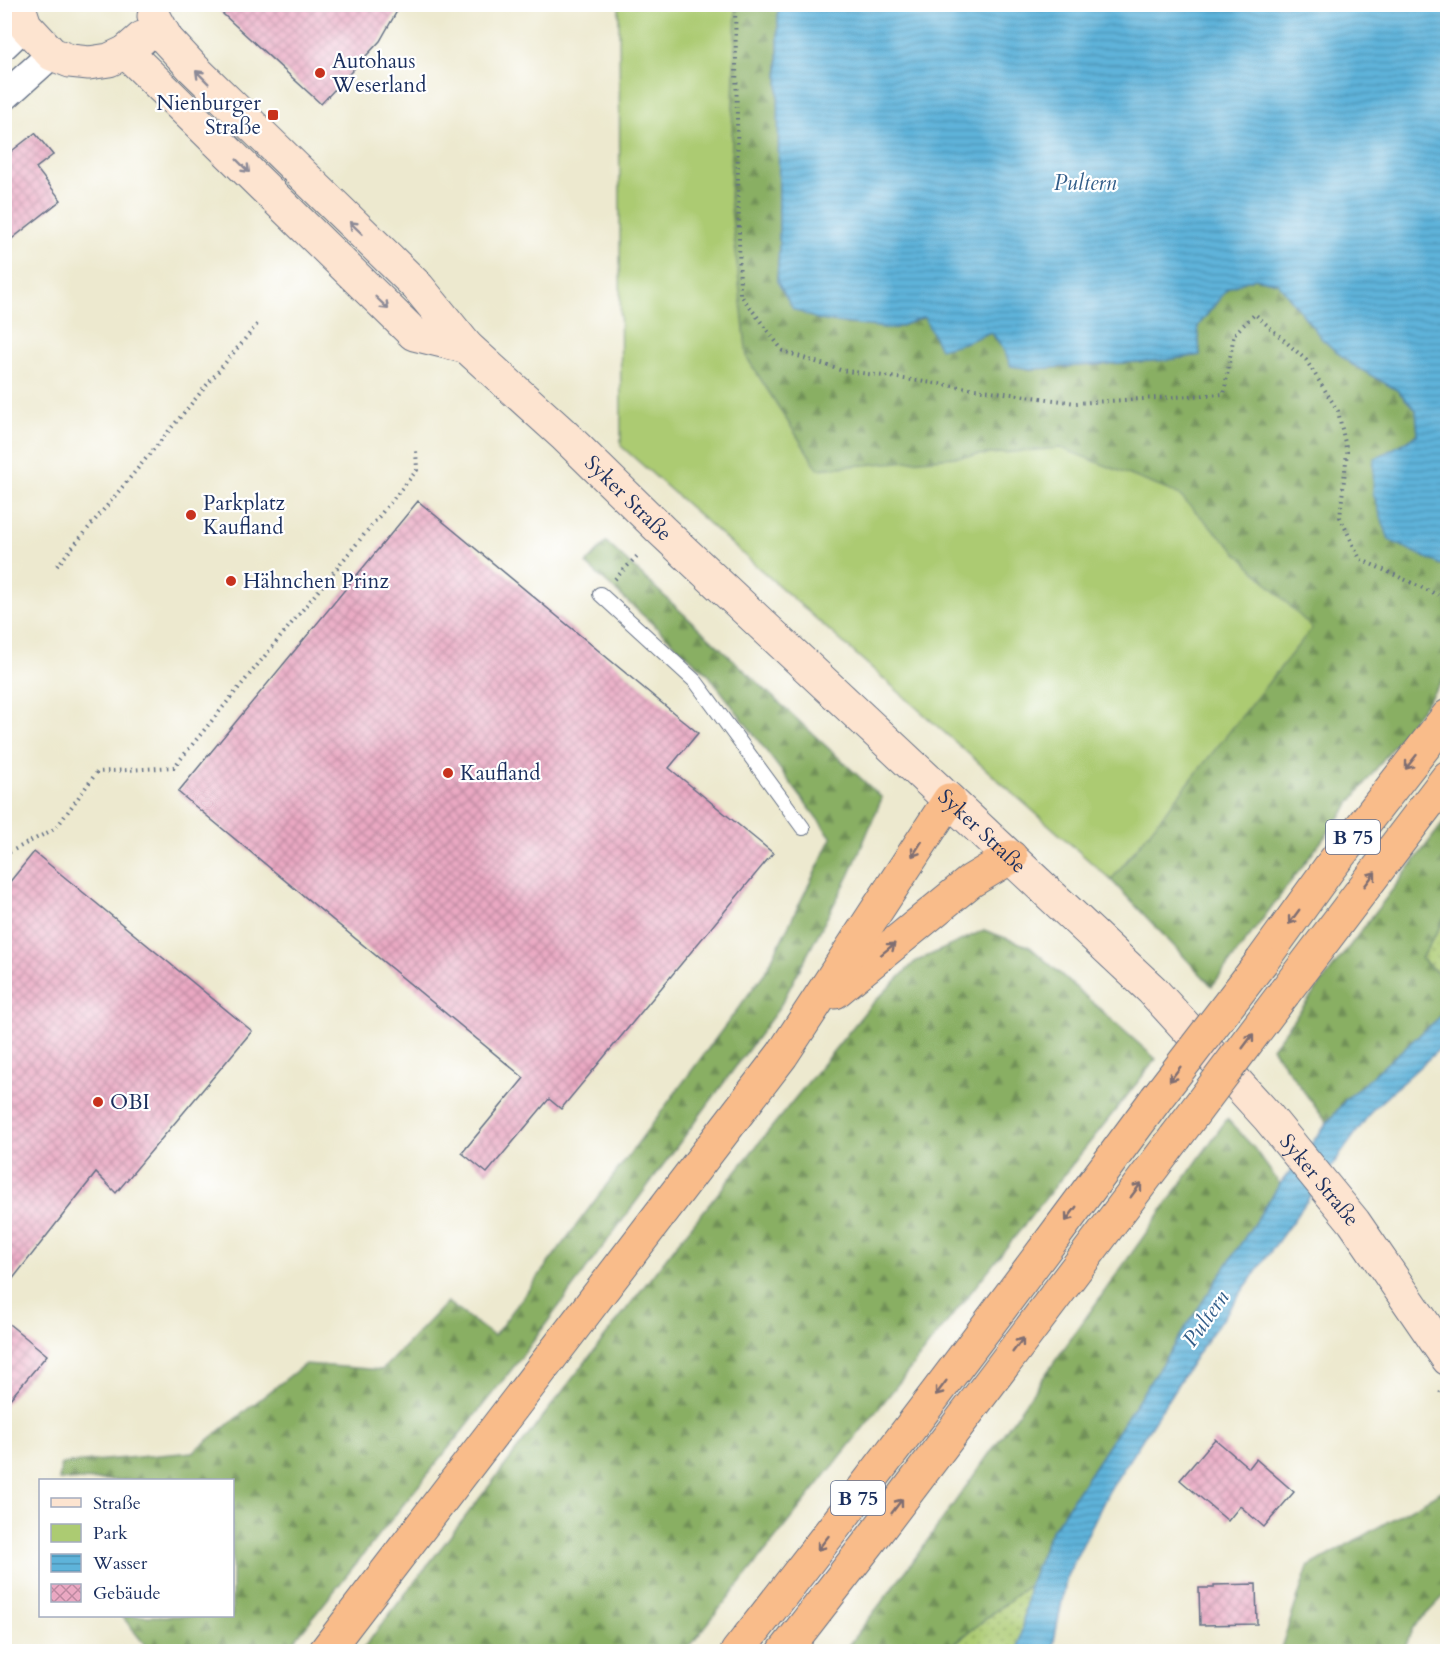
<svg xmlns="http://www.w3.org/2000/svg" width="1452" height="1656" viewBox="0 0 1452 1656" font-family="Cardo,serif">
  <defs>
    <pattern id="grass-dots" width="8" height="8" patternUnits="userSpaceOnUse" patternTransform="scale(1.5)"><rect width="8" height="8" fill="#accb72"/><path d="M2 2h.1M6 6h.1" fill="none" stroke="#8ba561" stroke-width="1.8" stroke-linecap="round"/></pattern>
    <pattern id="forest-firs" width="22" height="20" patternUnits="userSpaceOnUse" patternTransform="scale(1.5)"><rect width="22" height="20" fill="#89af64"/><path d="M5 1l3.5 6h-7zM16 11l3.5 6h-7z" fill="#6f8f56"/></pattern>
    <pattern id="water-rules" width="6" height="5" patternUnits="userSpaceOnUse" patternTransform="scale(1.5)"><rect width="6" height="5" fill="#5eb3da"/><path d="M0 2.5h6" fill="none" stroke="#4d92b4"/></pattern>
    <pattern id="building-cross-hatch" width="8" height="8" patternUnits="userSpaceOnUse" patternTransform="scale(1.5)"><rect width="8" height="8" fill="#eaa8c2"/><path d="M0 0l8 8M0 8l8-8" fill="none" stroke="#bd89a1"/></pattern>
  </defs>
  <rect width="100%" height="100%" fill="#fff"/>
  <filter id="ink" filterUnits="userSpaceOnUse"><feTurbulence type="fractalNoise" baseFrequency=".0167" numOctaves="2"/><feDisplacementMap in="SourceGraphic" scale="12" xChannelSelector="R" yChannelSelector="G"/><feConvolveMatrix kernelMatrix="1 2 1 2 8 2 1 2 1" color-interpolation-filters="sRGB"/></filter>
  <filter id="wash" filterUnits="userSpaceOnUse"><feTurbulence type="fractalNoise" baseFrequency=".008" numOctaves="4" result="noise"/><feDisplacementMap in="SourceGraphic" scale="24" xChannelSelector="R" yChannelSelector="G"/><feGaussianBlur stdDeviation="1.35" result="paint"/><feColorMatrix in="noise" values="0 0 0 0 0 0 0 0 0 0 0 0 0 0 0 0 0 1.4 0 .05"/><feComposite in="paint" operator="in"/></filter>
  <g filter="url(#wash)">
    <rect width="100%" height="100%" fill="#ede9cf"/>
    <g fill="url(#grass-dots)" stroke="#647d68" stroke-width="1.5">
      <polygon points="1447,916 1447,982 1421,958"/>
      <polygon points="1029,1585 1018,1651 944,1652"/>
    </g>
    <g fill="url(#forest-firs)" stroke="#526f61" stroke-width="1.5">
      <polygon points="736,5 778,5 779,249 777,281 893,329 925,317 964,343 991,332 1003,348 1011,366 1033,369 1166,360 1200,355 1198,326 1228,288 1255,278 1278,283 1323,340 1351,364 1397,390 1416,410 1418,434 1404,443 1374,459 1441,565 1447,561 1447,675 1212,986 1111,880 1311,628 1061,448 818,469 747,358 730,200"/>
      <polygon points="606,542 882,798 850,874 779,1008 520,1359 286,1651 143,1651 145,1645 122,1616 232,1616 232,1480 59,1480 61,1464 193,1452 305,1364 382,1370 447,1302 494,1336 766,971 832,838 708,674 586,564"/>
      <polygon points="1447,818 1447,916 1421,958 1447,982 1447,1011 1346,1099 1327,1123 1272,1048"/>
      <polygon points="984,930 1030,947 1156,1059 686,1651 361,1651 677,1244 869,1007 915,962"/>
      <polygon points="1227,1119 1253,1147 1280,1184 1048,1537 1029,1585 944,1651 843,1652 908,1568"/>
      <polygon points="1447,1488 1447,1593 1412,1629 1404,1651 1280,1651 1308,1567"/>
    </g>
    <polygon fill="#accb72" stroke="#647d68" stroke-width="1.5" points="619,5 736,5 730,200 747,358 818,469 1061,448 1178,494 1312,628 1111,880 621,446"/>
    <g fill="url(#water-rules)" stroke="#3c719c" stroke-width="1.5">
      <polygon points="778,5 1447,5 1447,561 1441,565 1389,540 1373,493 1374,459 1404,443 1418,434 1416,410 1397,390 1351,364 1323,340 1278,283 1255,278 1228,288 1198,326 1200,355 1166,360 1033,369 1011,366 1003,348 991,332 964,343 940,349 924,317 893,329 819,320 793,309 777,281 779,249"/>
      <polygon points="1447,1011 1447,1042 1373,1109 1199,1351 1109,1491 1067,1576 1052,1651 1018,1652 1029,1585 1048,1537 1280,1184 1346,1099"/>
    </g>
    <g id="blocks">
      <g fill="url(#building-cross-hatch)">
        <polygon points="212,4 401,4 380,41 321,104"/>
        <polygon points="35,133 53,155 36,168 61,200 4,245 4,157"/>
        <polygon points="418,501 698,733 669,768 773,853 561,1109 549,1099 487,1173 462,1153 524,1078 178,792"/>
        <polygon points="34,852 252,1031 116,1193 96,1173 4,1290 4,889"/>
        <polygon points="4,1320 47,1355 4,1406"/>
        <polygon points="1215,1439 1249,1468 1256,1459 1294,1492 1264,1527 1240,1506 1228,1521 1180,1480"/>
        <polygon points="1256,1584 1257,1624 1200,1625 1199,1588 1214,1588 1214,1585"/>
      </g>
    </g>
  </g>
  <g filter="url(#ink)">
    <use href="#blocks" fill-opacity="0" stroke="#647086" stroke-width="1.5"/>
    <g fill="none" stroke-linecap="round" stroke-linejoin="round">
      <defs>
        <polyline id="lane" points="600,594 696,682 803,828"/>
        <g id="street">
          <polyline points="4,45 25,25"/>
          <polyline points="4,97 52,54"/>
        </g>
        <g id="secondary">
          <polyline points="18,4 25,25 52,54 70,61 89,63 109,60 126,52 142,38"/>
          <path id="s1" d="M154,16L167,40L193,68L418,287L467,347L564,435L662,531L1152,990L1268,1117L1354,1222L1448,1359"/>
          <polyline points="126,52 414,334 467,347"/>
        </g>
        <g id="highway">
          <polyline points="1262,961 1330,867 1448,716"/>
          <polyline points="835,992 971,881 1011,857"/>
          <polyline points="1284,993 1448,777"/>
          <polyline points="325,1652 782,1055 949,800"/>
          <path d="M737,1652C880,1470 1019,1285 1156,1099"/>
          <polyline points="784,1652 870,1541 1175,1138"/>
        </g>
      </defs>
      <use href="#lane" stroke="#647086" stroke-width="16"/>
      <use href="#street" stroke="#647086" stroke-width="31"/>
      <use href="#secondary" stroke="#647086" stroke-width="35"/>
      <use href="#highway" stroke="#647086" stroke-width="35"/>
      <g stroke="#647086" stroke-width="4" stroke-dasharray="1.5 4.5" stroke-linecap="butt">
        <polyline points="735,4 740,294 783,351 840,370 1076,403 1224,394 1234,334 1255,314 1306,360 1338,411 1347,452 1340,517 1360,559 1438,595"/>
        <polyline points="57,566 259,322"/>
        <polyline points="615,579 639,554"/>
        <polyline points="4,855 56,828 97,772 174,767 417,470 416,450"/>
        <polyline points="1440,1391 1448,1403"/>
      </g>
      <use href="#lane" stroke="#fff" stroke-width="14"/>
      <use href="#street" stroke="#fff" stroke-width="28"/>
      <use href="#secondary" stroke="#fde4d0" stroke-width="33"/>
      <use href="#highway" stroke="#f9bc8a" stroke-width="33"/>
      <defs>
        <g id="highway-bridge">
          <polyline points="1156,1099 1262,961"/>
          <polyline points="1175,1138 1284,993"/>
        </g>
      </defs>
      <use href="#highway-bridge" stroke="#647086" stroke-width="35" stroke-linecap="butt"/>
      <use href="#highway-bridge" stroke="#f9bc8a" stroke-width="33"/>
    </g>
    <defs><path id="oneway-shaft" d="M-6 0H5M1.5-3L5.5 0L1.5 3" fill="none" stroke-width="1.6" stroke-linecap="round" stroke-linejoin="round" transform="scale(1.5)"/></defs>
    <g stroke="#8c8a97">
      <use href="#oneway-shaft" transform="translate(202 77) rotate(-135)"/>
      <use href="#oneway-shaft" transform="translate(243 166) rotate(45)"/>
      <use href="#oneway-shaft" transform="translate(356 228) rotate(-136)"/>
      <use href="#oneway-shaft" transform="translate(382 303) rotate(44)"/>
    </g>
    <g stroke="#7f6e72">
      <use href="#oneway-shaft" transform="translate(1411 762) rotate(128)"/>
      <use href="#oneway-shaft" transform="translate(917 849) rotate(123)"/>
      <use href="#oneway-shaft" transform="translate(1370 879) rotate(-53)"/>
      <use href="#oneway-shaft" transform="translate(1294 917) rotate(126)"/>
      <use href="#oneway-shaft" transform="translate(888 949) rotate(-39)"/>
      <use href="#oneway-shaft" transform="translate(1248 1041) rotate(-53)"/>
      <use href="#oneway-shaft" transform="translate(1175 1074) rotate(127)"/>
      <use href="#oneway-shaft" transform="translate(1136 1190) rotate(-53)"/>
      <use href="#oneway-shaft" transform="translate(1071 1214) rotate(126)"/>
      <use href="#oneway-shaft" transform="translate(1018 1345) rotate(-53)"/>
      <use href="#oneway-shaft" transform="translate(941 1388) rotate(127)"/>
      <use href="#oneway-shaft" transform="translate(897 1506) rotate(-53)"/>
      <use href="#oneway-shaft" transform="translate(823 1543) rotate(128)"/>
    </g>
  </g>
  <g fill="#c8321e" stroke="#fff" stroke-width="2">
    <circle cx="320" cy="73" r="6"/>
    <rect x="267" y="109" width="12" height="12" rx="3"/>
    <circle cx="191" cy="515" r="6"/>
    <circle cx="231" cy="581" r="6"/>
    <circle cx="448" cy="773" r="6"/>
    <circle cx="98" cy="1102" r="6"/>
  </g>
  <g text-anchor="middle" stroke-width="4.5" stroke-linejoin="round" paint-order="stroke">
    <g fill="#fff" stroke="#5f6d8e" stroke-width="1.5">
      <rect x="1326" y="820" width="54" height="34" rx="4.5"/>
      <rect x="831" y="1481" width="54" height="34" rx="4.5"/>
    </g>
    <g font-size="20" font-weight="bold" fill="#1b2f5e">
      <text x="1353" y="844">B 75</text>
      <text x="858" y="1505">B 75</text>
    </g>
    <g font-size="21" fill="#1b2f5e" stroke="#fff" text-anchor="start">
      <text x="332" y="68">Autohaus<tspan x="332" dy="24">Weserland</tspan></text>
      <text x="261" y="110" text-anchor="end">Nienburger<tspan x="261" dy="24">Straße</tspan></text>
      <text x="203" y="510">Parkplatz<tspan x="203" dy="24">Kaufland</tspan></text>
      <text x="243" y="588">Hähnchen Prinz</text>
      <text x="460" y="780">Kaufland</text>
      <text x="110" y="1109">OBI</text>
    </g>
    <g font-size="21" fill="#1b2f5e" stroke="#fff">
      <text dy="7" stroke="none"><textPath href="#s1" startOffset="678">Syker Straße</textPath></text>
      <text dy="7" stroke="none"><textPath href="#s1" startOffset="1164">Syker Straße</textPath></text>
      <text dy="7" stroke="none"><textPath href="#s1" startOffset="1650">Syker Straße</textPath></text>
    </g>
    <g font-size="22" font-style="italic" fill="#325d89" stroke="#fff">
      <text x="1085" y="190">Pultern</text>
      <text transform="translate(1205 1318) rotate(-55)" y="8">Pultern</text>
    </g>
  </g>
  <rect width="1452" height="1656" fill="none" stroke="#fff" stroke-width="24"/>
  <rect x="39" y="1479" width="195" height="138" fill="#ffffff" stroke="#a4acbf" stroke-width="1.5"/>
  <rect x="51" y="1498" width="30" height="9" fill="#fde4d0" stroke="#a4acbf" stroke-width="1.5"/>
  <text x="93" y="1509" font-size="18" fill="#1b2f5e">Straße</text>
  <rect x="51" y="1524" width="30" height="18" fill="#accb72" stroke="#a4acbf" stroke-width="1.5"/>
  <text x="93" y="1539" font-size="18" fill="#1b2f5e">Park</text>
  <rect x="51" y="1554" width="30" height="18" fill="url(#water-rules)" stroke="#a4acbf" stroke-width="1.5"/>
  <text x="93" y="1569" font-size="18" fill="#1b2f5e">Wasser</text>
  <rect x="51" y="1584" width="30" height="18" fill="url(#building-cross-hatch)" stroke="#a4acbf" stroke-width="1.5"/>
  <text x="93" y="1599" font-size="18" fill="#1b2f5e">Gebäude</text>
</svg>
